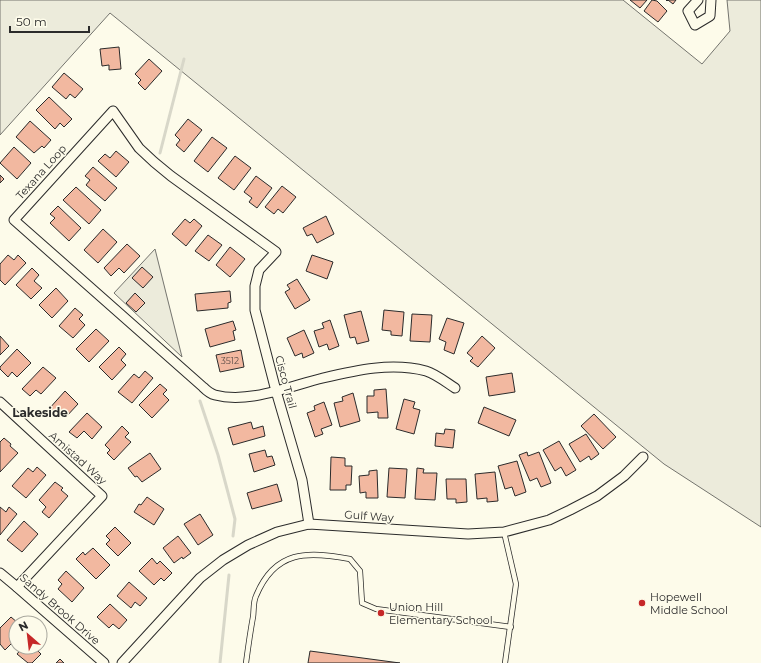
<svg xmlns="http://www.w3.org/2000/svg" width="761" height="663" viewBox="0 0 761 663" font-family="Montserrat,sans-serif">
  <rect width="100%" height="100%" fill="#fdfbea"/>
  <g fill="#ecebdb" stroke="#74746e">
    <polygon points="0,0 623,0 702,64 730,31 727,0 761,0 761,527 664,464 110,13 0,135"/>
    <polygon points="155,249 182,357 114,293"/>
  </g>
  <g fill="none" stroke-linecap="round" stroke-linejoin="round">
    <g stroke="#d8d7c9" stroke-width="3">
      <polyline points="160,153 184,59"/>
      <polyline points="200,401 218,455 235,519 233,536"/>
      <polyline points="220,663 229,575"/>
    </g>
  </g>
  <g fill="#f2b8a0" stroke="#2b2b2b">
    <polygon points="630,0 647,0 640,8"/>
    <polygon points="652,0 657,1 667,11 658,22 644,11"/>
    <polygon points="666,0 676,0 673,4 668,0 667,1"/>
    <polygon points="119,47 121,69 109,70 109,65 102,66 100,49"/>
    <polygon points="149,59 162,71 145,90 138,83 141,80 135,74"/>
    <polygon points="64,73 83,89 75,98 70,94 66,99 52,87"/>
    <polygon points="49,97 72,119 64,127 60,123 55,129 36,110"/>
    <polygon points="188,119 202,130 184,152 176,145 180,140 175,135"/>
    <polygon points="30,121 51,140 44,148 42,146 34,153 16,137"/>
    <polygon points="212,137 227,148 208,172 194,161"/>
    <polygon points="14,147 31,163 17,179 0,163"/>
    <polygon points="116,151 129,162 116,177 98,161 105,154 110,158"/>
    <polygon points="235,156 251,168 234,190 218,178"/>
    <polygon points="93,167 117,188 105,201 86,185 90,180 85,176"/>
    <polygon points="0,175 4,179 0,183"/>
    <polygon points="256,176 272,188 257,208 249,202 252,198 244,192"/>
    <polygon points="282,186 296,197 283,213 278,209 274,214 265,207"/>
    <polygon points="76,187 101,210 89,224 63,200"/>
    <polygon points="58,206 81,228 69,241 50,223 55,218 50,214"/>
    <polygon points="326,216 334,234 317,243 312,234 307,236 303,228"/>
    <polygon points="185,219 190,223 194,219 202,226 186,246 172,234"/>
    <polygon points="103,229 117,242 98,263 84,250"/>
    <polygon points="208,235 222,245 209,261 195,251"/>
    <polygon points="127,244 140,256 124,273 119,268 111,276 104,268"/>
    <polygon points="230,247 245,259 230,277 216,265"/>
    <polygon points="8,255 14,260 18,255 26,263 5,285 0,280 0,264"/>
    <polygon points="312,255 333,262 327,279 306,271"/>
    <polygon points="142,267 153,277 143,288 132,278"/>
    <polygon points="32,268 39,275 34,281 42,288 31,299 16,285"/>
    <polygon points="297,279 310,300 295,309 285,292 290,289 287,285"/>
    <polygon points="56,288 68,301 52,318 39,305"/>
    <polygon points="230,291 231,302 228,303 228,308 197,311 195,294"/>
    <polygon points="135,293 145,303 136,312 126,303"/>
    <polygon points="75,308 83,315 79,319 85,325 73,338 59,326"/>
    <polygon points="384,310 404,312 402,336 391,335 391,331 382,330"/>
    <polygon points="361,311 369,341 357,344 355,337 350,338 344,315"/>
    <polygon points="412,314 432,315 430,342 410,341"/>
    <polygon points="447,318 464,323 454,354 444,350 446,342 439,339"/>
    <polygon points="330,320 339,346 329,350 327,344 319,347 314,331 324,328 322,323"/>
    <polygon points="233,321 236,330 233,331 235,340 210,347 205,329"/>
    <polygon points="96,329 109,341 89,362 76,349"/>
    <polygon points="304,330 314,353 303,358 302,353 295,356 287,338"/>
    <polygon points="0,336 9,346 0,355"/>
    <polygon points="482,336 495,348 478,367 470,361 473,358 467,353"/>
    <polygon points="119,347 126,354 121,360 126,365 112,380 99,367"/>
    <polygon points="17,349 31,363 17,377 12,372 8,377 0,369 0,367"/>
    <polygon points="241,350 244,367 220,372 216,355"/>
    <polygon points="43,367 56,378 41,394 36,390 30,396 22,389"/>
    <polygon points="145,371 153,378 132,403 118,392 134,374 139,378"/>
    <polygon points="512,373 515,392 489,396 486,377"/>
    <polygon points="160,384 167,390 163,394 169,400 152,418 139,405"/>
    <polygon points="386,389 388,418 378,418 378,412 367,413 367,396 374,396 374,390"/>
    <polygon points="65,391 78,404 65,418 60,413 56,417 48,410"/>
    <polygon points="353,393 360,421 340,427 334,403 343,401 342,397"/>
    <polygon points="404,399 415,402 413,408 420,410 414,434 396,429"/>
    <polygon points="324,402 332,425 321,429 323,434 315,437 307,413 315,410 314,406"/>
    <polygon points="484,407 516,420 509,436 478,423"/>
    <polygon points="87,413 102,427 92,439 84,431 77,438 69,432"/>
    <polygon points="594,414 616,437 603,449 581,426"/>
    <polygon points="251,422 253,429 263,426 265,436 233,445 228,428"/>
    <polygon points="122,426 129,433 125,437 131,442 114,460 107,453 110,450 105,445"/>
    <polygon points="445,429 455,430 453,448 435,446 436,433 444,434"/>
    <polygon points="586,434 599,454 591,460 589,456 580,462 569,444"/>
    <polygon points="4,438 11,444 10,446 18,453 0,472 0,442"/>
    <polygon points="559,441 576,470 566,476 561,467 555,471 543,450"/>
    <polygon points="265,450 267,457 272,456 275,465 254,472 249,454"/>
    <polygon points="527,452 528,456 539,452 551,483 541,487 537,478 530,481 519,455"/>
    <polygon points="150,453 161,469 142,482 137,476 135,477 128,468"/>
    <polygon points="331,457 345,458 345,466 352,466 351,485 346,485 346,490 330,490"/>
    <polygon points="517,461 526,492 515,496 512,487 505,489 498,466"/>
    <polygon points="37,467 46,475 26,498 12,486 28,468 33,472"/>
    <polygon points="389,468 407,469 405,498 387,497"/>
    <polygon points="417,468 424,469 423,473 437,473 435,500 415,499"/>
    <polygon points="377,470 378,498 366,498 366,492 360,493 359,476 369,475 369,471"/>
    <polygon points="495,472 498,501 487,502 487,498 477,499 475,474"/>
    <polygon points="446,479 466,479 467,502 456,503 456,499 447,499"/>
    <polygon points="55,482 63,488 61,490 68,496 49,518 42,512 46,507 39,500"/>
    <polygon points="277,484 282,501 252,509 247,493"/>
    <polygon points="147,497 164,509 154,525 134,512 139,504 141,505"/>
    <polygon points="0,507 6,512 9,507 17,514 0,535"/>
    <polygon points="200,514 213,535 198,545 184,524"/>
    <polygon points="24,521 38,534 22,552 7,540"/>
    <polygon points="115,527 131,543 118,556 106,544 110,540 106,536"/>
    <polygon points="178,536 191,553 183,559 182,557 174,563 163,548"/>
    <polygon points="93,548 110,565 96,579 76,559 83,552 85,555"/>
    <polygon points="152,558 157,564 160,561 172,573 164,581 161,578 154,585 139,571"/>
    <polygon points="66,571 84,588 72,602 58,589 62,584 58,580"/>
    <polygon points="129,582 147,598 140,606 135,602 131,608 117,596"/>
    <polygon points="110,604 127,620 119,629 113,624 109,628 97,617"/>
    <polygon points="11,617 18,623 16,623 16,639 5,650 0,644 0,628"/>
    <polygon points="23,647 37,647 36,649 41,654 32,663 28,663 17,654"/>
    <polygon points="310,651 400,663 308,663"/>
    <polygon points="60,659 64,663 56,663"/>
  </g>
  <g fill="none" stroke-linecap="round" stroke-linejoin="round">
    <defs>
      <g id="service">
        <polyline points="504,532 516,584 505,663"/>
        <path d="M246,663C248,648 250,633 253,617C254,611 253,602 256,596C275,550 307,551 350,559L360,571L362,603L376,609L511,627"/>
      </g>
      <g id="minor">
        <polyline points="698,0 688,11 695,25 710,16 711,0"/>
        <polyline points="0,402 102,496 17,587"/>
        <path d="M309,524L302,480L276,391L255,310V286L259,270L276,252L171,176L154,162L139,148L113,111L14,220L203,387C206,390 211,394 215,395C249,404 290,386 323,378C357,370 392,362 426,371C436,374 447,383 455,388"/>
        <polyline points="0,573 17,587 104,663"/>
        <polyline points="122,663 200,578 223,560 248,545 277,532 309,524 468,534 504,532 549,520 570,510 597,496 624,476 643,457"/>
      </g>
    </defs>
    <use href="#service" stroke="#2b2b2b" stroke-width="6"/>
    <use href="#minor" stroke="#2b2b2b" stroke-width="11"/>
    <use href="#service" stroke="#fdfbea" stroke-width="4.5"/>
    <use href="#minor" stroke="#fdfbea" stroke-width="9"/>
  </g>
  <g fill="#c62828" stroke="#fdfbea" stroke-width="1.5">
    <circle cx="642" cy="603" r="4"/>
    <circle cx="381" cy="613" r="4"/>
  </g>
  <g text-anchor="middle" stroke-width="3" stroke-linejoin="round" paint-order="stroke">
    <g font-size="9" fill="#5d4e48">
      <text x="230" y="364">3512</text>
    </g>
    <g font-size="11" fill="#2b2b2b" stroke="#fdfbea">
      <text transform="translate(41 172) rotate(-48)" y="4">Texana Loop</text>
      <text transform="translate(286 382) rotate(75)" y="4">Cisco Trail</text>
      <text transform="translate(78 458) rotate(42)" y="4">Amistad Way</text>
      <text transform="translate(369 516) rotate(4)" y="4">Gulf Way</text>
      <text transform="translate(60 609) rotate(41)" y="4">Sandy Brook Drive</text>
    </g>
    <g font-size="11" fill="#2b2b2b" stroke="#fdfbea" text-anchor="start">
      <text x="650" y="601">Hopewell<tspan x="650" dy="13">Middle School</tspan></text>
      <text x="389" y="611">Union Hill<tspan x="389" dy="13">Elementary School</tspan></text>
    </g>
    <g font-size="12" font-weight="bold" fill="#2b2b2b" stroke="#fdfbea">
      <text x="40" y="417">Lakeside</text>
    </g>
  </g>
  <g transform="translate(28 635) rotate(332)"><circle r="19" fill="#fdfbea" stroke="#a9a89e"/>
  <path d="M0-3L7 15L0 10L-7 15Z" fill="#c62828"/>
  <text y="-6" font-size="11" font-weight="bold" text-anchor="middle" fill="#2b2b2b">N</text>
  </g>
  <path d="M10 26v6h79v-6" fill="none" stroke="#2b2b2b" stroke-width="2"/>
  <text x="16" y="26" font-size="12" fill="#2b2b2b" stroke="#fdfbea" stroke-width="3" paint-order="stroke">50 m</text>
</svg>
